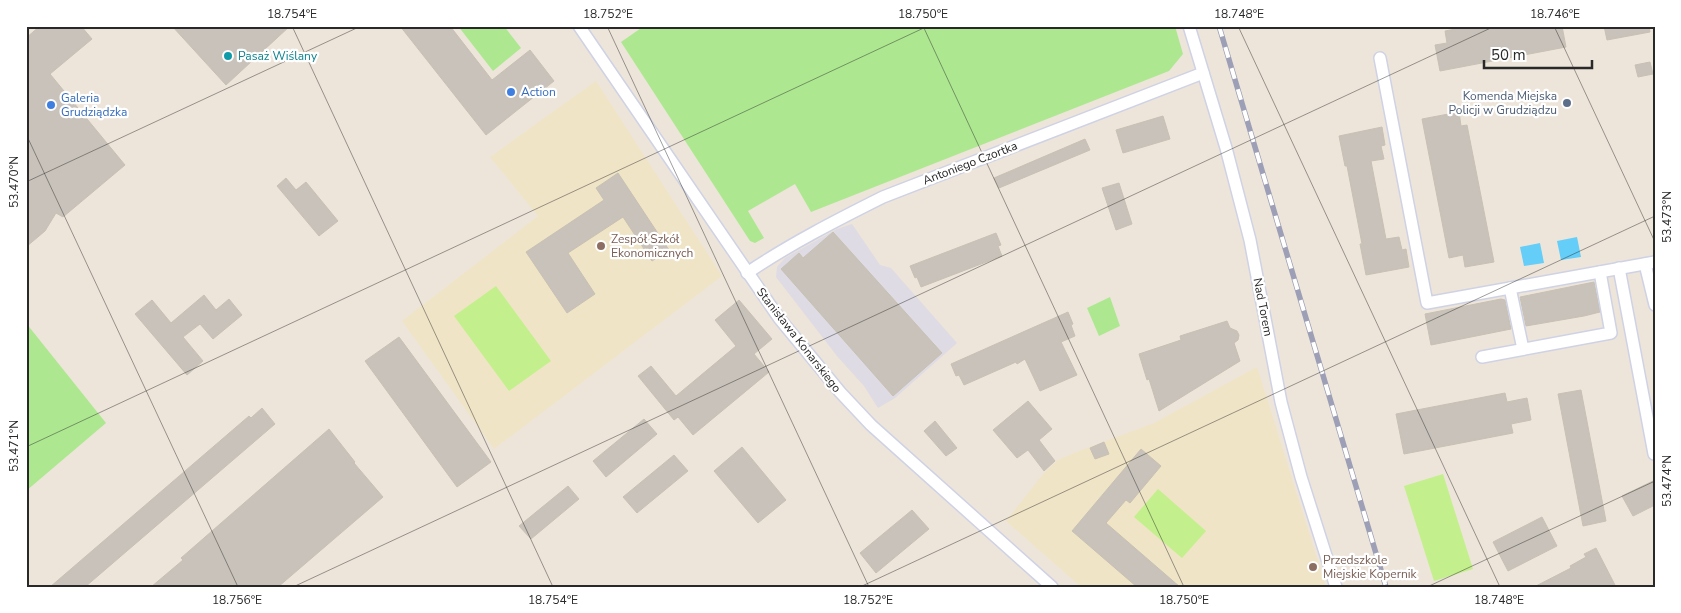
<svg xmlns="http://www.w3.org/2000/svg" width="1681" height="613" viewBox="0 0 1681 613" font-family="'Nunito Sans',sans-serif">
  <rect width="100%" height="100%" fill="#ede5da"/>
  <polygon fill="#dedbe4" points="852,224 880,265 891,268 957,343 895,398 878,408 864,386 837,356 776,277 777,267 785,258 837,229"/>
  <g fill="#f0e4c7">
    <polygon points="596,81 722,276 494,449 402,321 538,216 490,157"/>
    <polygon points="1257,367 1326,587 1081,587 1006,521 1044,473 1058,460 1074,453 1154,423"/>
  </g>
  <g fill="#ade891">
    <polygon points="458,26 504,26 521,48 493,71"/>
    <polygon points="644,26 1175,26 1183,54 1169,71 811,212 795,184 748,211 764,238 755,243 750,241 621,42"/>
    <polygon points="1110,297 1120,326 1099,336 1087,308"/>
    <polygon points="26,323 106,423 26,491"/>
  </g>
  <g fill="#c3f08c">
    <polygon points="496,286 551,361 509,391 454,316"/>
    <polygon points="1443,474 1473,569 1434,581 1404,486"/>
    <polygon points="1158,489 1206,531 1182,558 1134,517"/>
  </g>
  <g fill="#64cdf8">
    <polygon points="1577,237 1581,257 1561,260 1557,241"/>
    <polygon points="1540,243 1544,263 1524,266 1520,247"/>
  </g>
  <g fill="#c8c2ba" stroke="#c8c1b3">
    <polygon points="40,26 81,26 92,39 50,74 125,165 63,217 56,213 45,231 26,247 26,38"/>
    <polygon points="172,26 290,26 226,85"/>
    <polygon points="400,26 450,26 492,80 530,50 554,81 486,135"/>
    <polygon points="1471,26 1562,26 1566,47 1440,71 1435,45 1447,43 1445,31"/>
    <polygon points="1604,26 1649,26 1650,32 1607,40"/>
    <polygon points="1650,62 1653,74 1638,77 1635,65"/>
    <polygon points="1459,112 1461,126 1467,125 1494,262 1465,267 1463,255 1449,258 1422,119"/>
    <polygon points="1163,116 1170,139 1123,153 1116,130"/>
    <polygon points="1382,127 1385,145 1381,146 1384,159 1371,161 1386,239 1399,237 1402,250 1406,249 1409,267 1366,275 1360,244 1362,244 1347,166 1345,166 1339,136"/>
    <polygon points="1085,139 1090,150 999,188 994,178"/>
    <polygon points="618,173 669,250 652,261 623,217 568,253 595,294 567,313 526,252 604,200 596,188"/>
    <polygon points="286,178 296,190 306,182 338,221 319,236 277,186"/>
    <polygon points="1119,183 1132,224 1116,230 1102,188"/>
    <polygon points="833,232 942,353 893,396 781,269 799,253 803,258"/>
    <polygon points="996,233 1001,245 998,246 1002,256 921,287 917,277 915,278 910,266"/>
    <polygon points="1594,282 1600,312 1584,316 1526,326 1520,297"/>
    <polygon points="204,295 216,310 229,299 242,315 213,339 200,324 183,337 203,361 187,375 135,314 152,300 171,323"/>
    <polygon points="1501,299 1505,300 1511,329 1431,345 1425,314"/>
    <polygon points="739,300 772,339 754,354 769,372 693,435 678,417 674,420 638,376 651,366 676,396 736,346 715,320"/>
    <polygon points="1068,312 1073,324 1071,325 1075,336 1061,342 1077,375 1040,391 1025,359 1017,364 1016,362 964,385 959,375 956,376 951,364"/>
    <polygon points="1227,321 1230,328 1237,331 1239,335 1238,340 1234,343 1240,361 1159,411 1149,379 1147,380 1139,354 1181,340 1180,336"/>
    <polygon points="399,337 491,462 457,487 365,361"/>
    <polygon points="1581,390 1606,521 1583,526 1558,394"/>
    <polygon points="1505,393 1507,402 1527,398 1531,420 1511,424 1513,433 1404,454 1396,414"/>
    <polygon points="1028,401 1052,429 1039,440 1055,461 1044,471 1028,450 1017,458 993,430"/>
    <polygon points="262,408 275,424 85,587 50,587 249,416 251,418"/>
    <polygon points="644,419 657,434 606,477 593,461"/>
    <polygon points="935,421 957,448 946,456 924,431"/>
    <polygon points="329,429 355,462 354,463 383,497 278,587 151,587 183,560 181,558"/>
    <polygon points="1104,442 1109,454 1095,459 1090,448"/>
    <polygon points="742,447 786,500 758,523 714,471"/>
    <polygon points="1141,449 1161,466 1130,503 1126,500 1106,523 1180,587 1137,587 1072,531"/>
    <polygon points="674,455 688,471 637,513 623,497"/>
    <polygon points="1655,480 1655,505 1633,516 1622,496"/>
    <polygon points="568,486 579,499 531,539 519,526"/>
    <polygon points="912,510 929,529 876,573 860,553"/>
    <polygon points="1542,517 1557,546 1508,571 1493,542"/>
    <polygon points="1596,548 1616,587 1534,587 1571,568 1570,566 1586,557 1584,554"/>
  </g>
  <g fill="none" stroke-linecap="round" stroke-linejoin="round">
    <defs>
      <g id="street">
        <polyline points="579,26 779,318 840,392 871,425 1052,587"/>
        <polyline points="1189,26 1226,148 1250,240 1281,402 1301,477 1336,587"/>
        <polyline points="1380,58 1427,303 1655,262"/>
        <polyline points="1645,264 1655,305"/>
        <polyline points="1619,268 1654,454"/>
        <path d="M747,273C790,244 837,220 883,197L1203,73"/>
        <polyline points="1510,288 1523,349"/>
        <polyline points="1482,357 1611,333 1600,272"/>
      </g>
    </defs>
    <use href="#street" stroke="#cfd2e4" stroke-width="14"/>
    <use href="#street" stroke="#fff" stroke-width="11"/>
    <defs>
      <polyline id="rail" points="1219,26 1386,587"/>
    </defs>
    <use href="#rail" stroke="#9c9fb5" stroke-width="5.5"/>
    <use href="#rail" stroke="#fff" stroke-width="4" stroke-dasharray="11" stroke-linecap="butt"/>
  </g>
  <path fill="none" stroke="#292929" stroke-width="1" stroke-opacity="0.45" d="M292,26L553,587M607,26L869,587M923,26L1184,587M1238,26L1500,587M1554,26L1655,242M26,134L238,587M26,182L361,26M26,447L928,26M293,587L1495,26M860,587L1655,216M1427,587L1655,481"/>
  <circle fill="#0f9aa8" stroke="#fff" stroke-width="2" cx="228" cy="56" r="5"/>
  <g fill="#3f7fe0" stroke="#fff" stroke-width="2">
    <circle cx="511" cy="92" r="5"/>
    <circle cx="51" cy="105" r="5"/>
  </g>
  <circle fill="#5c6f8a" stroke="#fff" stroke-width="2" cx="1567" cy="103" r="5"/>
  <g fill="#8d6e63" stroke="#fff" stroke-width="2">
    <circle cx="601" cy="246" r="5"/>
    <circle cx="1313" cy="567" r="5"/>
  </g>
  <g text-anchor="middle" stroke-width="4.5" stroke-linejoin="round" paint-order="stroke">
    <g font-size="12" fill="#0d838f" stroke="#fff" text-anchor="start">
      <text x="238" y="60">Pasaż Wiślany</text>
    </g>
    <g font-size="12" fill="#366cbe" stroke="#fff" text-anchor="start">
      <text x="521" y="96">Action</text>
      <text x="61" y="102">Galeria<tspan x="61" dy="14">Grudziądzka</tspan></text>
    </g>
    <g font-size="12" fill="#4e5e75" stroke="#fff" text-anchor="end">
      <text x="1557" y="100">Komenda Miejska<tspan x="1557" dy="14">Policji w Grudziądzu</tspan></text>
    </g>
    <g font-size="12" fill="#292929" stroke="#fff">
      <text transform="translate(970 163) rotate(-21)" y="4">Antoniego Czortka</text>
      <text transform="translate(1263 307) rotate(79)" y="4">Nad Torem</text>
      <text transform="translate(799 340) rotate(52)" y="4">Stanisława Konarskiego</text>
    </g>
    <g font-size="12" fill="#785e54" stroke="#fff" text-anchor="start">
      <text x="611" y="243">Zespół Szkół<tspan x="611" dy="14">Ekonomicznych</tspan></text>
      <text x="1323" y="564">Przedszkole<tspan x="1323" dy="14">Miejskie Kopernik</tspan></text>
    </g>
  </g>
  <rect width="1681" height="613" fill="none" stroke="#ffffff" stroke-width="55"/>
  <path d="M1484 60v8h108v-8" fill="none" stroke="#292929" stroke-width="2.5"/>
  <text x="1491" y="60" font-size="15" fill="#292929" stroke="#ffffff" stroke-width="4" paint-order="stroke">50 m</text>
  <rect x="28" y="28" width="1626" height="558" fill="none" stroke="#292929" stroke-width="2"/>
  <g font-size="12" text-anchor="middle" fill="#292929">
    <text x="292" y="18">18.754°E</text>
    <text x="608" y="18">18.752°E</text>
    <text x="923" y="18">18.750°E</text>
    <text x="1239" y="18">18.748°E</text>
    <text x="1555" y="18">18.746°E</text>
    <text transform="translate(14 182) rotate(-90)" y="4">53.470°N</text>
    <text transform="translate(1667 217) rotate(-90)" y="4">53.473°N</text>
    <text transform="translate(14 446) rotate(-90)" y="4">53.471°N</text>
    <text transform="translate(1667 481) rotate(-90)" y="4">53.474°N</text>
    <text x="237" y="604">18.756°E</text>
    <text x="553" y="604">18.754°E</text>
    <text x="868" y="604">18.752°E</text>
    <text x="1184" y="604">18.750°E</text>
    <text x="1499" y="604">18.748°E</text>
  </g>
</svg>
